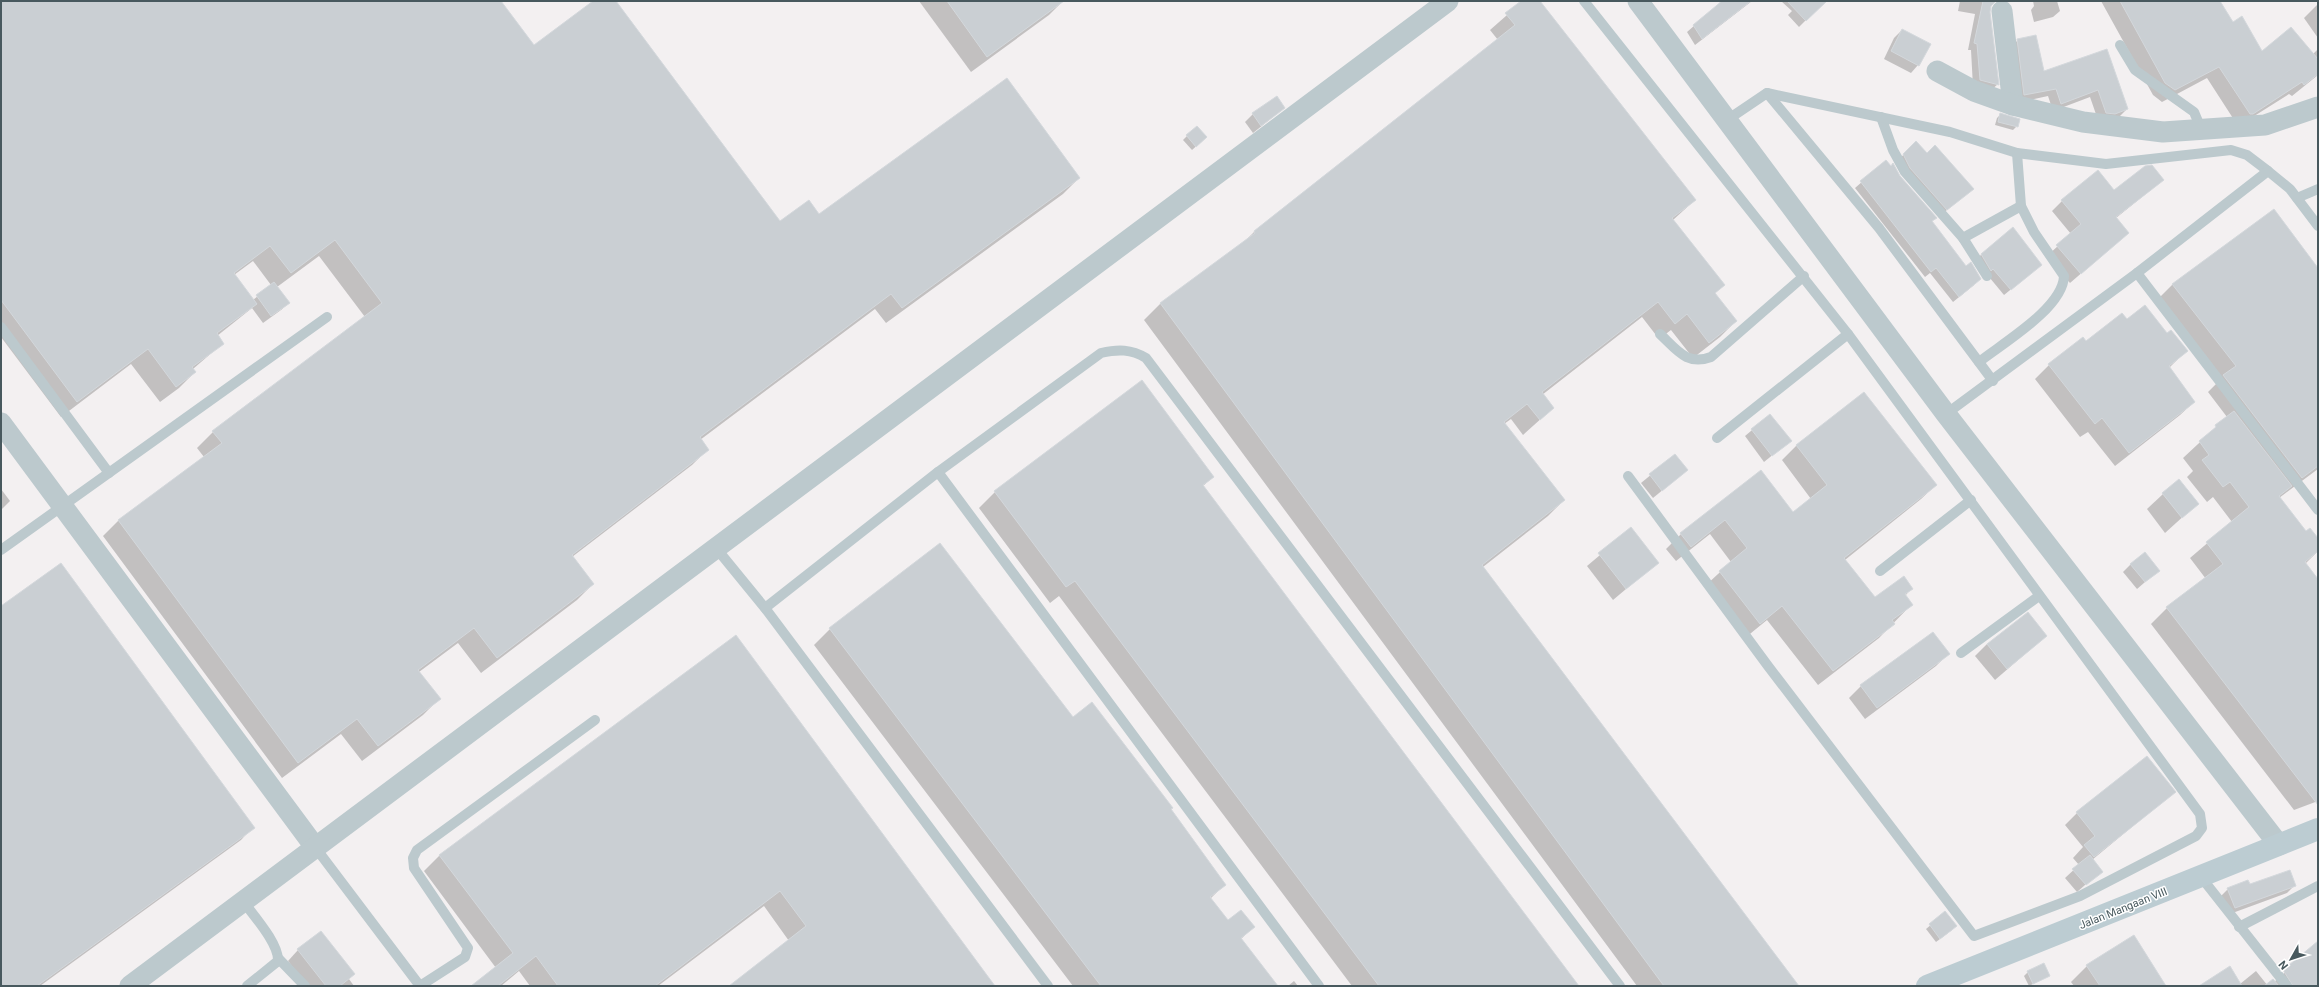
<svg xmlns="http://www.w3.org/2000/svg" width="2319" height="987" viewBox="0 0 2319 987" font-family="Roboto,sans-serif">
  <rect width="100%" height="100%" fill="#f3f0f1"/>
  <g fill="#0003" fill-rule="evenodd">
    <path d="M1,1H500L534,47L595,1H615L780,222L1079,178L1063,194L886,323L875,309L700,440L707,450L692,465L572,557L593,584L577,600L481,673L458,643L419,672L439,699L423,715L362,761L341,734L282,778L103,536L119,520L204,457L197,448L213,432L365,317L319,256L277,287L289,303L281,310L263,323L252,308L217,336L223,343L193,369L195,372L179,388L160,402L131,364L61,417L1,337ZM253,261L271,285L253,300L234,275Z"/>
    <polygon points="919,1 1063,1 1049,15 971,72"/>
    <polygon points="1523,1 1538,1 1695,200 1673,220 1724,285 1714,294 1736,321 1720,337 1693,358 1671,330 1659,339 1642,317 1542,395 1553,408 1523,435 1511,419 1504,424 1564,500 1548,516 1483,567 1798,986 1637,986 1144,320 1160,304 1243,243 1254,232 1498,40 1490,30"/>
    <polygon points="1721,1 1752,1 1695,45 1687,32 1718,5"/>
    <polygon points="1781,1 1822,1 1823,3 1799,27 1788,15 1792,11"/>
    <polygon points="1960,1 1995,1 1990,6 1989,12 1998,84 1990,91 1973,87 1971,50 1968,50 1975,14 1958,11"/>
    <polygon points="2033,1 2057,1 2060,11 2053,17 2034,22 2031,10 2034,6"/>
    <polygon points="2101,1 2219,1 2232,24 2262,53 2313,54 2318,49 2318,75 2292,96 2289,94 2240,125 2238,126 2207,78 2162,102 2153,95"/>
    <polygon points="2318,4 2318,38 2304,18"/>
    <polygon points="1902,30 1918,65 1911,73 1884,59 1894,38"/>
    <polygon points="2018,40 2044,72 2106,51 2127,109 2119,117 2098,120 2090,97 2053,111 2048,96 2016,103 2010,48"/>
    <polygon points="1284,108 1253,133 1245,122 1253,114"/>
    <polygon points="2001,114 2017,126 2013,130 1995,125 1997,118"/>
    <polygon points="1187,136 1202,141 1192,150 1183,140"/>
    <polygon points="1916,143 1927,154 1972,189 1941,215 1897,161"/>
    <polygon points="1886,161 1935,218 1931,222 1974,285 1953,302 1930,273 1925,277 1855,188"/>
    <polygon points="2163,180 2116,218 2128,233 2070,283 2047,256 2071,234 2052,211 2062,201"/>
    <polygon points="2274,211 2318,269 2318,469 2279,498 2306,532 2318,540 2318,551 2305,564 2318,580 2318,801 2294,810 2151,624 2167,608 2206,579 2190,558 2232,522 2213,497 2207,502 2187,477 2193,471 2183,458 2227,417 2208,392 2219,381 2156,301 2172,285"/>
    <polygon points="1981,255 2041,265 2004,295 1975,260"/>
    <polygon points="2127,320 2167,335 2186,351 2169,368 2194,402 2180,415 2115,466 2088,432 2080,437 2035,379 2049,365 2082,339 2086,343"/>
    <polygon points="1864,393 1936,485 1921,499 1845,560 1874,598 1912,588 1905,596 1912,604 1879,638 1818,685 1767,620 1745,638 1705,586 1731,562 1710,534 1676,561 1666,549 1681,534 1761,472 1793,513 1811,499 1782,460 1796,446"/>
    <polygon points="1770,415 1790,441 1764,462 1745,436"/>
    <polygon points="1675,455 1687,470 1653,498 1641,483"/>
    <polygon points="1213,477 1203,486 1578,986 1352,986 1059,596 1050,603 979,508 995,492"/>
    <polygon points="1,489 10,501 1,510"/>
    <polygon points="2163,494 2197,504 2165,533 2147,509"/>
    <polygon points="1631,529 1657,563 1613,600 1587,566"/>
    <polygon points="940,545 1073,718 1170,809 1224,885 1210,899 1228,922 1253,927 1241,939 1277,986 1073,986 814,645 830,629"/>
    <polygon points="2131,564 2159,570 2137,589 2123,572"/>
    <polygon points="1,608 253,827 241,840 40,986 1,986"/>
    <polygon points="2046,636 1995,680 1975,656 1987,644"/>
    <polygon points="735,637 994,986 731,986 789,941 764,906 658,986 530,986 519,971 501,986 474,986 496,968 424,871 440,855"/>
    <polygon points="1948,654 1936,666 1865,719 1849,698 1861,686"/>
    <polygon points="2174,792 2092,860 2101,871 2077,892 2065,878 2079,865 2073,858 2083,847 2065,825 2077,813"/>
    <polygon points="2248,881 2249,885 2295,885 2287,893 2227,915 2220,897 2228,889"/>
    <polygon points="1945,913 1952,930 1936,942 1926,929"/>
    <polygon points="2318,943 2318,986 2276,986 2273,983"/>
    <polygon points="298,950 349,979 354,986 308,986 288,961"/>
    <polygon points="2087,966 2165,986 2074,986 2071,982"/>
    <polygon points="2256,971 2268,986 2200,986 2240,984"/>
    <polygon points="2028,972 2049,976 2029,986 2024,976"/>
    <polygon points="1294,981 1298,986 1288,986"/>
  </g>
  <g fill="#cacfd3" stroke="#d4d8dc">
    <polygon points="1,1 501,1 534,45 593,1 616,1 780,221 809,200 819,214 1007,78 1080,178 902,308 891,294 700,437 709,450 572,555 594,584 497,658 474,628 418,670 441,699 378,746 357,719 298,763 118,520 222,443 212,431 382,303 335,240 291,273 270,246 234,273 257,304 217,333 224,344 192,367 196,372 176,387 148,349 77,402 1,300"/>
    <polygon points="947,1 1064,1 987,57"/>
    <polygon points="1521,1 1540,1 1696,200 1672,218 1725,285 1715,293 1737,321 1709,343 1687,314 1675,324 1658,302 1542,392 1554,408 1540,420 1527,404 1504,422 1565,500 1482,565 1799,986 1664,986 1160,303 1255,233 1254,231 1515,25 1505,13"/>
    <polygon points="1722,1 1751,1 1702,39 1693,25"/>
    <polygon points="1787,1 1827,1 1806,21"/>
    <polygon points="1983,1 1996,1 1991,6 1990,12 1999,85 1980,80 1977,44 1974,43"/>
    <polygon points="2120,1 2220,1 2233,22 2242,16 2262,51 2291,27 2318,59 2318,74 2304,85 2302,82 2253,114 2250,114 2219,67 2175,90 2165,83"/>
    <polygon points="1902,29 1931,44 1919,66 1891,51"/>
    <polygon points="2036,35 2044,71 2107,49 2128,109 2115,114 2106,113 2098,90 2061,104 2056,89 2024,95 2017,39"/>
    <polygon points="1277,96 1285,108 1261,126 1252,113"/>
    <polygon points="2000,113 2020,119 2018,127 1998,122"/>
    <polygon points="1197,126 1207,137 1196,147 1186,135"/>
    <polygon points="1916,141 1927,153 1935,145 1974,189 1947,210 1910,168 1903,154"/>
    <polygon points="1886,160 1891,166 1893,163 1900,176 1937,218 1932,221 1966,266 1971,262 1981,279 1959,297 1936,268 1931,272 1860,181"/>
    <polygon points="2152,165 2164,180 2116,217 2129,233 2081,274 2056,245 2081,224 2061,200 2098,170 2114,190 2145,166"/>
    <polygon points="2274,209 2318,268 2318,466 2302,478 2223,375 2236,366 2172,284"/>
    <polygon points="2013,227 2042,265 2011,290 1993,269 1991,271 1981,254"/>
    <polygon points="274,282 290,303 271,316 256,295"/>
    <polygon points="2145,305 2167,333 2171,330 2188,351 2169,366 2195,402 2129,453 2102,418 2095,424 2048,364 2083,337 2086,341 2122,313 2127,319"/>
    <polygon points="1142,380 1214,477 1203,485 1579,986 1379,986 1075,581 1066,587 994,491"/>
    <polygon points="1864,392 1937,485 1844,558 1875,597 1904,576 1913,589 1905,594 1913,605 1892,620 1895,624 1833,671 1782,606 1760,624 1719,571 1747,548 1725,520 1691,547 1680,533 1761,470 1793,512 1827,485 1796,445"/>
    <polygon points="2234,411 2292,486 2279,496 2306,531 2310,528 2318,538 2318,551 2305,562 2318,579 2318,805 2166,607 2223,564 2206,542 2249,507 2230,482 2223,487 2202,460 2209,455 2199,441 2216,427 2215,425"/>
    <polygon points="1770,414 1792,441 1772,456 1751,429"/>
    <polygon points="1675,454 1688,470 1662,491 1649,474"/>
    <polygon points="2179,479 2199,504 2182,518 2162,493"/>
    <polygon points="1631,527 1659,563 1626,589 1598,553"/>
    <polygon points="940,543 1073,717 1092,702 1173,808 1171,809 1226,885 1210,897 1228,920 1241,910 1255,927 1241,938 1278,986 1101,986 829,628"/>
    <polygon points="2145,552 2160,571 2145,582 2130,564"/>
    <polygon points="61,563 255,828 37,986 1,986 1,606"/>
    <polygon points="2028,612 2047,636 2007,669 1987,644"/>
    <polygon points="1933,632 1950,654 1877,708 1860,685"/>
    <polygon points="736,635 995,986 729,986 806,926 780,891 655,986 558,986 536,956 498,986 471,986 513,953 439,855"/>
    <polygon points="2147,756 2176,792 2094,857 2084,845 2095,836 2076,812"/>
    <polygon points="2090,855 2103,872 2086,885 2072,869"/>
    <polygon points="2290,870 2296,886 2235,908 2227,888 2248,880 2250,884"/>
    <polygon points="1945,911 1957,926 1940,939 1929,924"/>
    <polygon points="321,931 355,974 340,986 326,986 297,949"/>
    <polygon points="2134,935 2166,986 2100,986 2086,965"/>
    <polygon points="2318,941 2318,986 2293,986 2283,970"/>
    <polygon points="2044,963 2050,976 2033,984 2027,971"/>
    <polygon points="2230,966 2242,986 2199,986"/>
    <polygon points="2273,979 2279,986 2264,986"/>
  </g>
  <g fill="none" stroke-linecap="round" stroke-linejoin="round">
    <g stroke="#bcc9cd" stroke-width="10">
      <polyline points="1584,1 1848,334"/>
      <polyline points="2120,45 2135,70 2194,112 2202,131"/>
      <polyline points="1767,93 1879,228 1993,381"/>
      <polyline points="1881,117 1893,150 1905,172 1963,238 2021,206"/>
      <polyline points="1727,120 1767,93 1950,132 2017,153 2106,164 2231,150 2247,155 2268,171"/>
      <polyline points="2297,198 2318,189"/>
      <polyline points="1963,238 1987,276"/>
      <polyline points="2137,273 2318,510"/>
      <polyline points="1,327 109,473"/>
      <path d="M1660,334C1677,350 1687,366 1711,357L1804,276"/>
      <path d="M1979,362C2003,343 2063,308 2064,276L2034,232L2021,206L2017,153"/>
      <polyline points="1946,414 2137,273 2268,171 2290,189 2318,226"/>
      <path d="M938,472L1101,353C1118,349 1131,349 1146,358L1620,986"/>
      <polyline points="1628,476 1768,666 1974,936 2080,896 2196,836 2202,828 2200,814 1848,334 1717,438"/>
      <polyline points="716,548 765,608 1048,986"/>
      <polyline points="1,550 327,317"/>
      <polyline points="1880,571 1971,500"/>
      <polyline points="765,608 938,472 1319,986"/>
      <polyline points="1961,653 2039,596"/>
      <polyline points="315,847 420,986"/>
      <polyline points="2201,877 2287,986"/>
      <path d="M243,901C254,916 279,944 278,961L247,986"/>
      <polyline points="2239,927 2318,886"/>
      <polyline points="278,958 305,986"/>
      <polyline points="420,986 465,957 468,948 414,868 413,858 417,850 595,720"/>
    </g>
    <g stroke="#bcc9cd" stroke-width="21">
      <polyline points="1638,1 1946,414 2279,845"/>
      <polyline points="2002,11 2013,105"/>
      <polyline points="1937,71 1974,91 2013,105 2083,122 2163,132 2265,125 2318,107"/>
      <polyline points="1,423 315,847"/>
      <polyline points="130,986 1448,1"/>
    </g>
    <polyline stroke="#bcccd2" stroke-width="22" points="1927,986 2318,829"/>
  </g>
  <g text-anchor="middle" stroke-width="3" stroke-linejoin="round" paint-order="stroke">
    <g font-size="11" fill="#48595e" stroke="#fff">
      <text transform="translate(2123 908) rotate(-22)" y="4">Jalan Mangaan VIII</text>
    </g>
  </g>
  <rect width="2319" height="987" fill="none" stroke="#48595e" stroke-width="4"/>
  <g transform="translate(2291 959) rotate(231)" stroke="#ffffff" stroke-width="3" paint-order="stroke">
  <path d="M0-3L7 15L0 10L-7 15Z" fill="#48595e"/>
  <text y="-6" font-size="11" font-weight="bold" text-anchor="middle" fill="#48595e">N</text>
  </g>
</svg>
